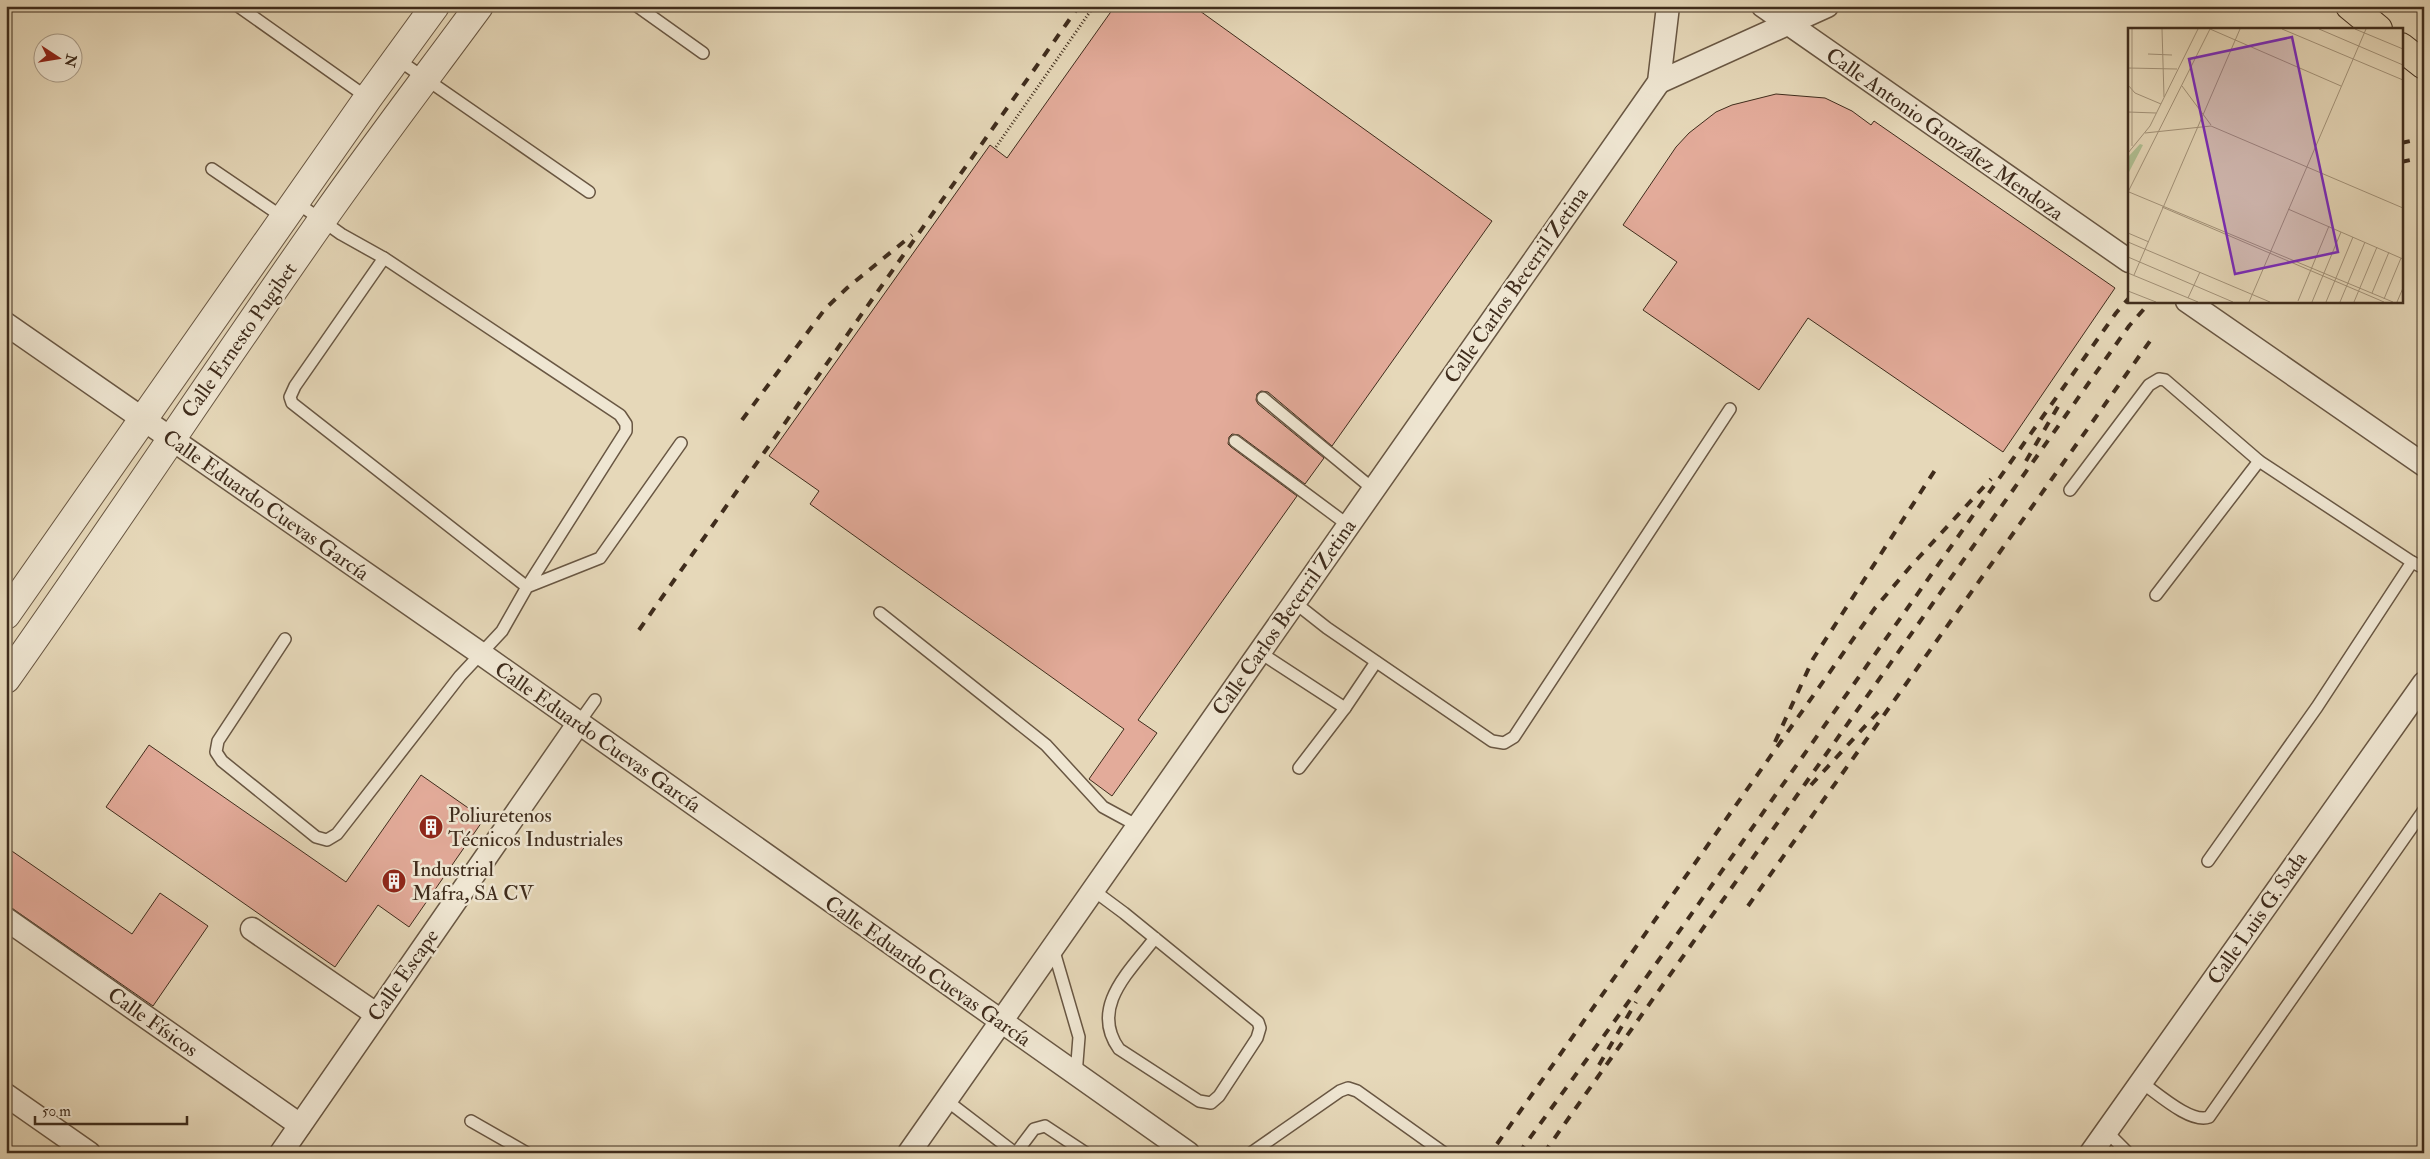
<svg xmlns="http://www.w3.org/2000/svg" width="2430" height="1159" viewBox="0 0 2430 1159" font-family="'IM FELL Double Pica',serif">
  <rect width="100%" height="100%" fill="#e6d8b9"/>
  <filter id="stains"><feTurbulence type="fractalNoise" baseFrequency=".004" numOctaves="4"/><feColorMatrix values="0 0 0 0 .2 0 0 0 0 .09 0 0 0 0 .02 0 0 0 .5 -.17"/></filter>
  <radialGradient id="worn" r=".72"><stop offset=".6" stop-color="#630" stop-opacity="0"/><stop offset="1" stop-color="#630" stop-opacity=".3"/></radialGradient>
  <g fill="#e3ab9a" stroke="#3f2c1c">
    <polygon points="1115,6 1193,6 1492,221 1332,446 1268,392 1261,391 1257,394 1256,400 1258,404 1324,458 1305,484 1239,435 1232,434 1229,437 1228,444 1231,447 1297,496 1138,720 1157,733 1112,796 1089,779 1124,729 810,504 819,491 769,456 990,145 1007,158"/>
    <polygon points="1776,94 1825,98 1852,111 1871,125 1874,121 2115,288 2003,452 1808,318 1759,390 1643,310 1677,262 1623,225 1676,147 1689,133 1716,112 1732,105"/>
    <polygon points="149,745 346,882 421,775 484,819 409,927 378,905 335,967 106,807"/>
    <polygon points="6,847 132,934 160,893 208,926 153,1006 6,904"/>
  </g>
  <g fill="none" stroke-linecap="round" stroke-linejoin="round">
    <defs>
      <g id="service">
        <polyline points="238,6 368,98"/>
        <polyline points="637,6 703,53"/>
        <polyline points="397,59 589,192"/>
        <polyline points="212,169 284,218"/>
        <polyline points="296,202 341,234 384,258"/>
        <polyline points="1263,398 1373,489"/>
        <polyline points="1235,441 1348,525"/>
        <polyline points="2070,490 2149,385 2159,379 2165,380 2259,461 2412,562 2424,568"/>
        <polyline points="2156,595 2259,461"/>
        <polyline points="1294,602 1327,628 1492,741 1504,743 1514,737 1730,409"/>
        <polyline points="880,613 1046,745 1103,807 1138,826"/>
        <polyline points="285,639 218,741 216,752 222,761 316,837 327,840 337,834 460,676 502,631 527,587 626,431 626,424 620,415 384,258 295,386 290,397 292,403 527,587 600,558 681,443"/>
        <polyline points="1259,652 1345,708"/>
        <polyline points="578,724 595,700"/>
        <polyline points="1299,768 1345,708 1376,662"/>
        <polyline points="2208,861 2317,707 2412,562"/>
        <path d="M1093,890L1124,913L1258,1022L1260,1028L1257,1038L1219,1096L1211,1103L1199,1101L1119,1049C1089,1007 1130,971 1155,938"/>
        <polyline points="1053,948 1079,1037 1076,1075"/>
        <path d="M2141,1082C2157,1093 2191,1124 2209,1117L2424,810"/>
        <polyline points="946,1100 1015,1153"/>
        <polyline points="471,1121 527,1153"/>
        <polyline points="2106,1131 2128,1153"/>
        <polyline points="1016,1153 1034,1129 1045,1126 1086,1153"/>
        <polyline points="1251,1153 1340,1091 1348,1088 1357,1091 1444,1153"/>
      </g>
      <g id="minor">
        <polyline points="1763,6 2129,261"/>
        <polyline points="1659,82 1827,6"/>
        <polyline points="2187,301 2424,465"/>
        <polyline points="6,324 480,653 1188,1153"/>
        <polyline points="6,919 300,1125"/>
        <polyline points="252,929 376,1014"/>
        <polyline points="6,1095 89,1153"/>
        <polyline points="281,1153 578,724"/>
        <polyline points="909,1153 1659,82 1668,6"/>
        <polyline points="2091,1153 2424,683"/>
      </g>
      <g id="tertiary">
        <polyline points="6,615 368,98 435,6"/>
        <path d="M6,679C113,528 214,374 320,223C371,150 426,78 479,6"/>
      </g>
      <g id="primary">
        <polyline points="2350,6 2378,29"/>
        <polyline points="2401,47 2424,65"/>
      </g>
    </defs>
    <use href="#service" stroke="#695743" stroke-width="14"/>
    <use href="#minor" stroke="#695743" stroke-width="25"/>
    <use href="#tertiary" stroke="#695743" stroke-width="30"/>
    <use href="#primary" stroke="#3f2c1c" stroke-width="30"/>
    <polyline stroke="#3f2c1c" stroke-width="3" stroke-dasharray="1 2.5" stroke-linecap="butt" points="996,147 1094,6"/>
    <use href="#service" stroke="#efe6d2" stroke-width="11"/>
    <use href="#minor" stroke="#efe6d2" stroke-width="22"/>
    <use href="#tertiary" stroke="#efe6d2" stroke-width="28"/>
    <use href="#primary" stroke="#e6d8b9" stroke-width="28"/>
    <g stroke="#3f2c1c" stroke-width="4" stroke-dasharray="9 9" stroke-linecap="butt">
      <polyline points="2401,143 2424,138"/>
      <polyline points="2401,162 2424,157"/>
      <polyline points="742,420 825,309 847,288 912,235"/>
      <polyline points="2026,461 2059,405"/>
      <polyline points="639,630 1079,6"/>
      <polyline points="1775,742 1813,659 1937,467"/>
      <polyline points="1811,785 1879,711"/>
      <polyline points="1748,906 2155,334"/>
      <polyline points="1599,1065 1636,1002"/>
      <polyline points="1497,1144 1875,608 1910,567 1991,479"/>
      <polyline points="1519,1153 1666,950 2116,313 2129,298"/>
      <polyline points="1544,1153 2129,326 2151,301"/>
    </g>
  </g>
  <defs>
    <symbol id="building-disc" viewBox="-11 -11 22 22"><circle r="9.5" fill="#8f2418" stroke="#efe6d2"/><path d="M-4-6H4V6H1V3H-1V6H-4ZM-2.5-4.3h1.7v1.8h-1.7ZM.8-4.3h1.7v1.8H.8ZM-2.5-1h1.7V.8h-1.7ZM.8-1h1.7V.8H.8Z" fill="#fff"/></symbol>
  </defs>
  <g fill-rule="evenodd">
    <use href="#building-disc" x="417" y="813" width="28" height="28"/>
    <use href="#building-disc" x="380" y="867" width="28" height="28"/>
  </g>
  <g text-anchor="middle" stroke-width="5" stroke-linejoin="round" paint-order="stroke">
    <g font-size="21" fill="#3f2c1c" stroke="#efe6d2">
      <text transform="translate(1945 134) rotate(35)" y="7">Calle Antonio González Mendoza</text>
      <text transform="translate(1516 285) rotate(-55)" y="7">Calle Carlos Becerril Zetina</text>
      <text transform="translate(239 340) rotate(-55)" y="7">Calle Ernesto Pugibet</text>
      <text transform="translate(266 505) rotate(35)" y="7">Calle Eduardo Cuevas García</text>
      <text transform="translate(1284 617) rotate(-55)" y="7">Calle Carlos Becerril Zetina</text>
      <text transform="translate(598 737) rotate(35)" y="7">Calle Eduardo Cuevas García</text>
      <text transform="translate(2257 918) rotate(-55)" y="7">Calle Luis G. Sada</text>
      <text transform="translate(928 971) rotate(35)" y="7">Calle Eduardo Cuevas García</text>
      <text transform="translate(403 975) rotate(-55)" y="7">Calle Escape</text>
      <text transform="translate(153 1022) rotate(35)" y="7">Calle Físicos</text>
    </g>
    <g font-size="21" fill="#3f2c1c" stroke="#efe6d2" text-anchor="start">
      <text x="448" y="822">Poliuretenos<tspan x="448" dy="24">Técnicos Industriales</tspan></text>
      <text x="412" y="876">Industrial<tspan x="412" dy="24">Mafra, SA CV</tspan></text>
    </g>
  </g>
  <g transform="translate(2128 28)">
    <rect width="275" height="275" fill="#e6d8b9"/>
    <path d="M12,116L15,117L0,146V129Z" fill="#b0c093"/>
    <path fill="none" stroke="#a3937a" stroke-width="1" d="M4,1V118M34,1L36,69M82,1L213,58M154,1L275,52M191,1L275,37M227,1L275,21M20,26L44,27M0,40L49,41M0,57L7,65L33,76M54,58L83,97M0,84L28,85M17,105L83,98L275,180M0,125L22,98L70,1M0,164L82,1M1,164L265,274M34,179L256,274M160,181L275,231M0,205L21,214M0,214L142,274M0,229L105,274M0,245L70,274M6,247L112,1M0,263L28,274M244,265L261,224M60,270L72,244M256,271L273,230M170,273L201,198M121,274L238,1M184,274L213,204M198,274L225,209M212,274L237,214M226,274L249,219M269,274L275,260"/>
    <path fill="#7b2cbf" fill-opacity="0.15" stroke="#7b2cbf" stroke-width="2.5" d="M164,9L210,224L107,246L61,31Z"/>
    <rect width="275" height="275" fill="none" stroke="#3f2c1c" stroke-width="2.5"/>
  </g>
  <rect width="2430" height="1159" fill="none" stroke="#e6d8b9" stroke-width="25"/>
  <rect x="8" y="8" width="2415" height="1144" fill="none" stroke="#3f2c1c" stroke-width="2.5"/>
  <rect x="12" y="12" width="2405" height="1134" fill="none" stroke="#3f2c1c"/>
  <g transform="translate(58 58) rotate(102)"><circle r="24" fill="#efe6d2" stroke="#a99c89"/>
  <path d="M0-4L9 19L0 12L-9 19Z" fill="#8f2418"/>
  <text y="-8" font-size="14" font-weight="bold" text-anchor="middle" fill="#3f2c1c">N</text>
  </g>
  <path d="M35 1116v8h152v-8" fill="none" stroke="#3f2c1c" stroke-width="2.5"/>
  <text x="42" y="1116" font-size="15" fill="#3f2c1c" stroke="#efe6d2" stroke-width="4" paint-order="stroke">50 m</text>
  <rect width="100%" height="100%" filter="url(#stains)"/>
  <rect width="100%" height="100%" fill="url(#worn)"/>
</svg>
